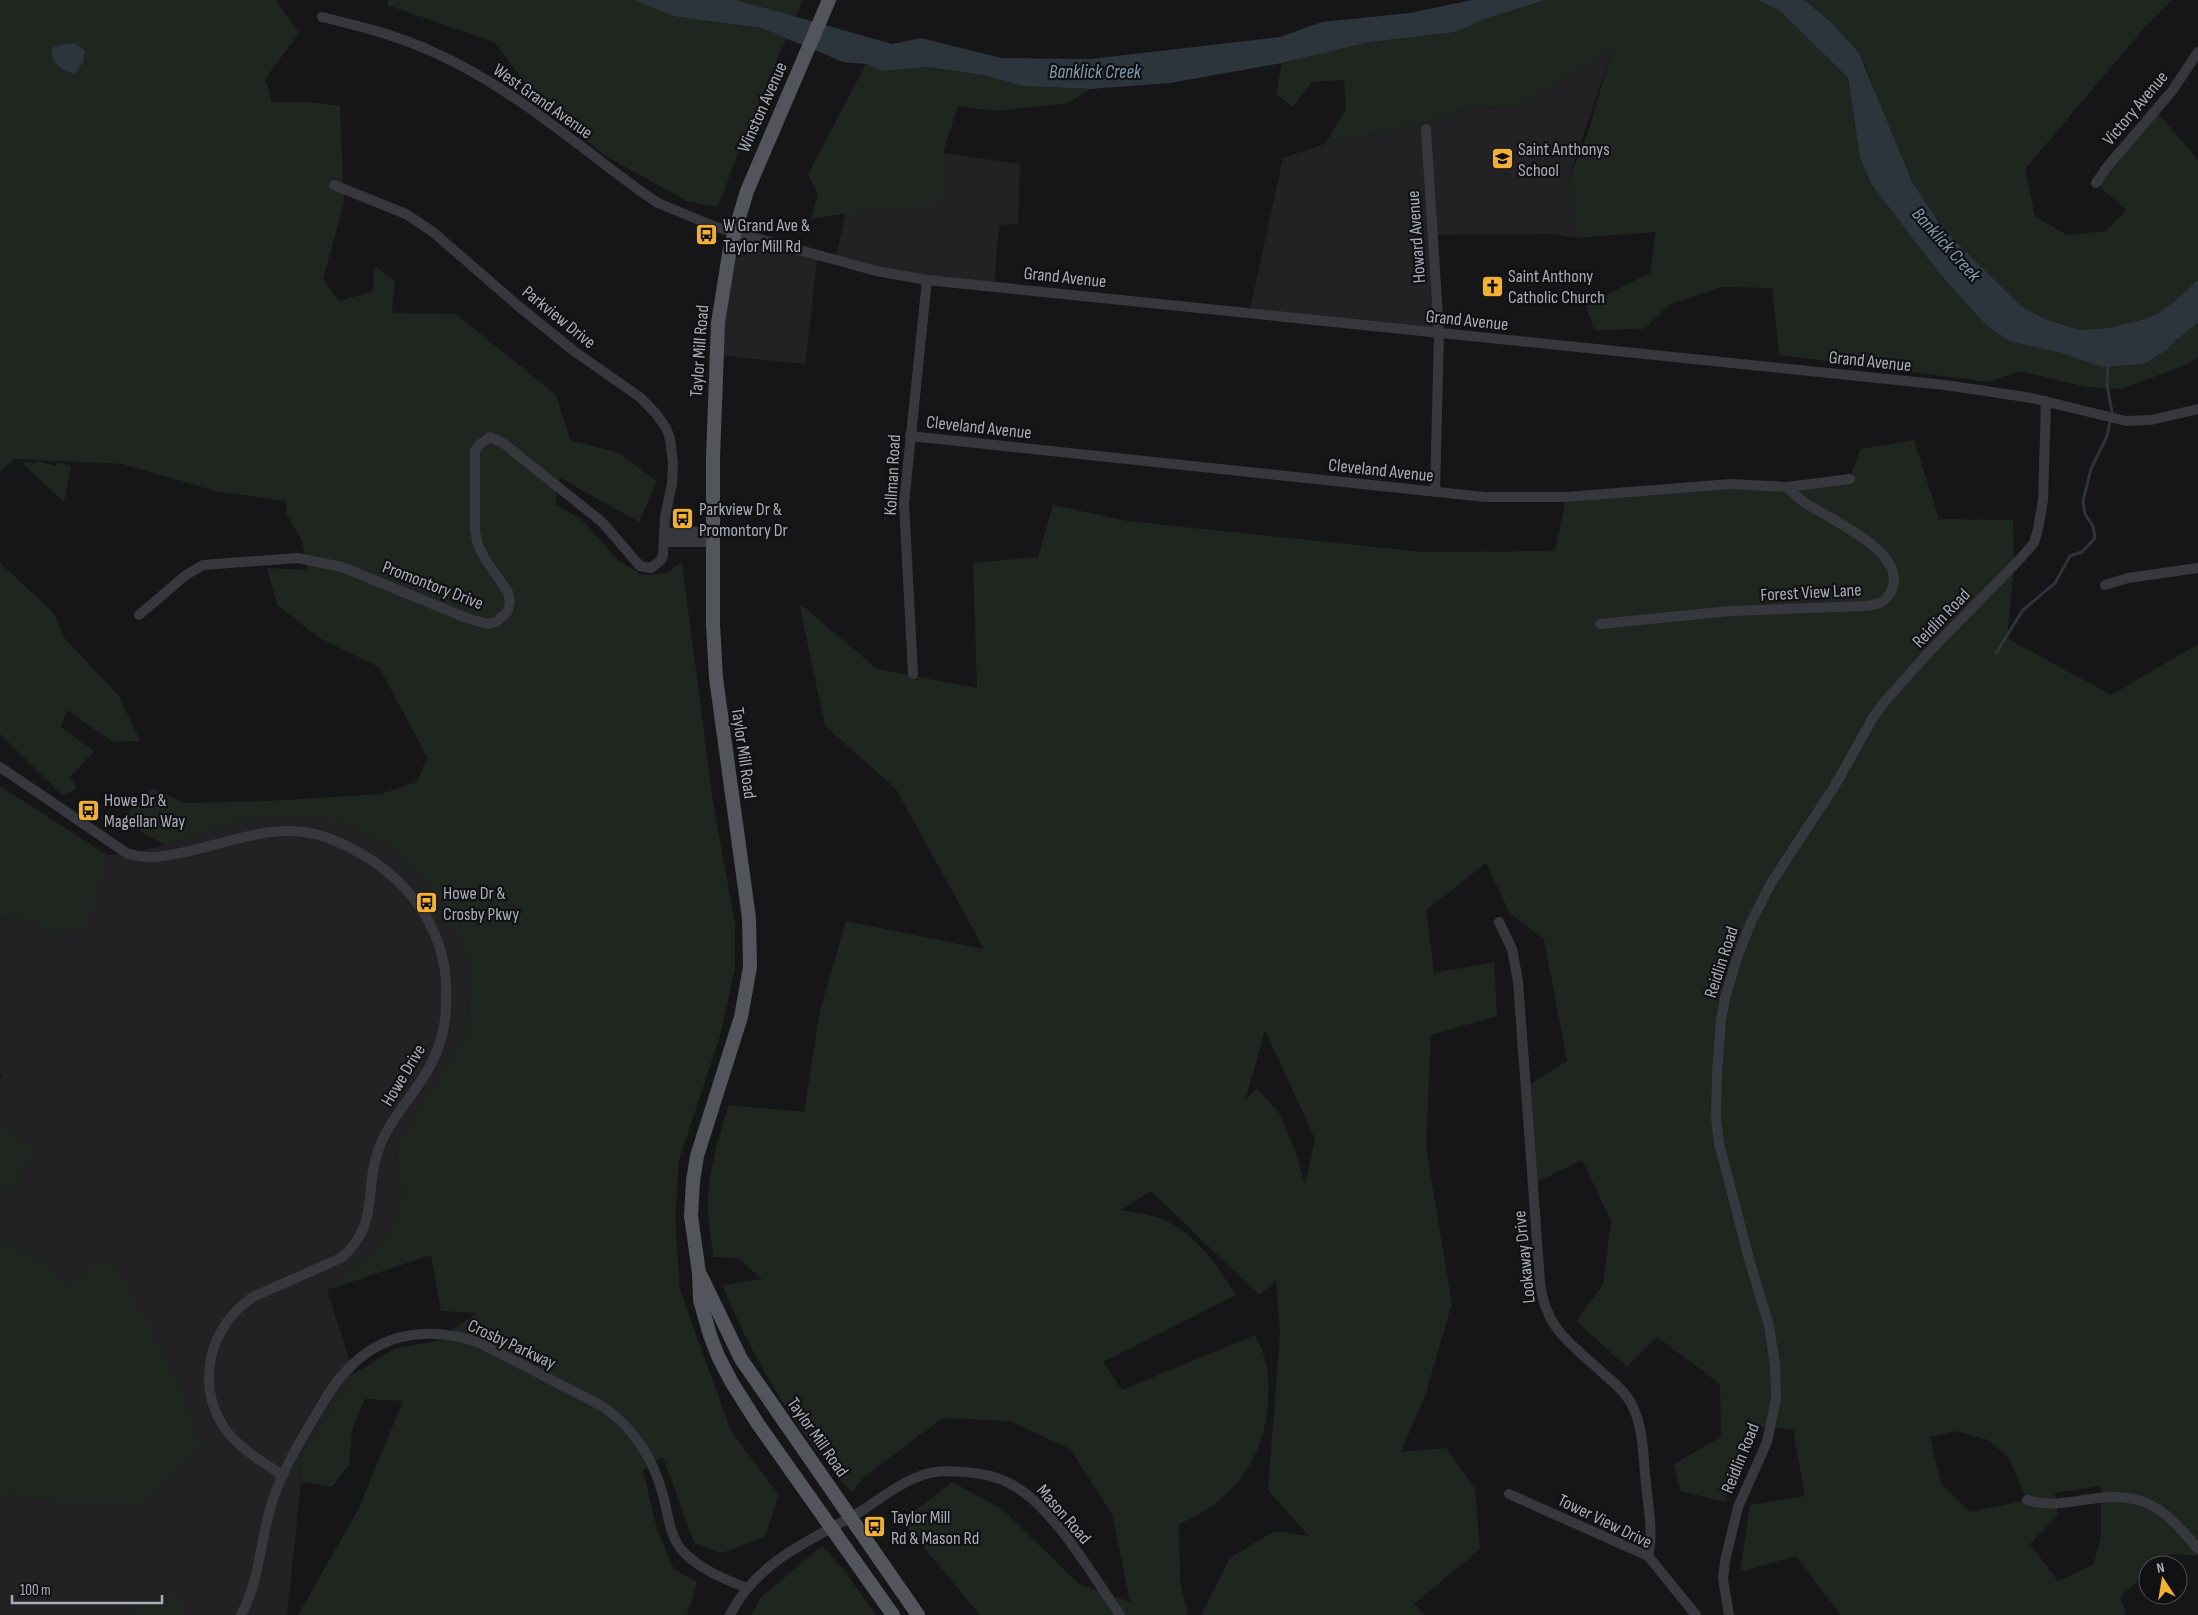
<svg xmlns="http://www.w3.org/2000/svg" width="2198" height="1615" viewBox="0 0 2198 1615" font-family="'Sofia Sans Condensed',sans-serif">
  <rect width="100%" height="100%" fill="#161618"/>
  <g fill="#222225">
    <polygon points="1613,48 1568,180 1577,238 1555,234 1433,235 1439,333 1249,314 1283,158 1325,144 1427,122 1466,108 1518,107"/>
    <polygon points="943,153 1020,164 1018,224 999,225 994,286 927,280 835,259 846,213 880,208 909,208 948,172"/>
    <polygon points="735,231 818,254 805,364 716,355"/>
    <polygon points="253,817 329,817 392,848 444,903 471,971 467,1033 395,1147 402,1194 386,1240 327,1290 354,1374 300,1458 301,1482 287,1615 0,1615 0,1504 7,1494 56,1502 202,1445 182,1389 155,1337 88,1269 68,1288 55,1267 0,1240 0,1194 16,1182 37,1152 0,1121 0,1080 2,1076 0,1071 0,919 17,917 57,933 85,928 107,855 128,854 164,845"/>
  </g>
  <g fill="#1e261f" fill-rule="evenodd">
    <polygon points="0,0 276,0 299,33 265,79 272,102 307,102 340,106 344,203 323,279 339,301 373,291 374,266 395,281 392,313 456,314 556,395 570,440 619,453 657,481 639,522 560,478 555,504 581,519 618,560 642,575 666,573 682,562 712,795 735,924 735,968 720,1036 679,1160 675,1219 680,1290 731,1431 779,1495 765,1537 722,1553 694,1543 663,1457 643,1470 657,1529 674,1569 697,1582 687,1615 298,1615 359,1508 403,1401 365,1399 352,1431 349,1465 332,1487 301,1482 300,1458 354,1374 394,1349 436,1341 477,1313 441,1311 431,1255 327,1290 386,1240 402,1194 395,1147 467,1033 471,971 444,903 392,848 329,817 253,817 164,845 121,820 153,788 185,803 268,801 381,794 417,782 427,757 379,667 321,639 277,605 267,568 307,570 302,541 287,515 286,501 216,491 122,464 14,459 0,472"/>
    <polygon points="388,0 803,0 744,137 718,207 687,201 607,157 544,108 494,42 387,5"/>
    <polygon points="1545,0 1758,0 1780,11 1848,78 1860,158 1872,185 1939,273 1984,323 2102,367 2168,349 2175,341 2198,323 2198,358 2181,367 2121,389 2086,387 2020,371 1988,382 1779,355 1772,288 1722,287 1670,304 1644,329 1594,330 1586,305 1650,273 1656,232 1577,238 1568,180 1586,138 1613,48 1518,107 1466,108 1427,122 1325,144 1346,109 1344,80 1312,82 1293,107 1276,94 1282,63 1370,42 1456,32 1485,19"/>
    <polygon points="1804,0 2172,0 2145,27 2025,169 2035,216 2067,235 2106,231 2126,210 2096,183 2155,110 2198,160 2198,280 2171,304 2155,315 2138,321 2107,328 2080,330 2047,320 2021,306 1944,230 1912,182 1880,107 1866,66 1830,21"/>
    <polygon points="866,64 882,71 927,67 983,75 1023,86 1090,89 1068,103 997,111 958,106 943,153 948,172 938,202 909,208 880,208 811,219 818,194 808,174"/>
    <path d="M1914,440L1939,519L2013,520L2014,567L2007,638L2111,695L2198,644V1556L2169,1554L2156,1565H2148V1572L2120,1597L2126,1615H1841L1796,1556L1740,1572L1750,1505L1805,1496L1793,1429L1756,1427L1725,1502L1680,1491L1674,1464L1721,1437L1720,1384L1657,1337L1627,1367L1576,1321L1603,1284L1611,1221L1582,1160L1533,1184L1526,1087L1567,1061L1544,939L1510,914L1486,863L1426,910L1434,973L1494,962L1497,1016L1431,1035L1426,1147L1452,1303L1426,1393L1401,1452L1446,1448L1475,1489L1480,1549L1414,1604L1425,1615H1201L1230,1558L1274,1531L1309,1536L1268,1490L1280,1335L1276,1280L1259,1295L1151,1191L1121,1210C1140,1213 1163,1216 1179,1228C1204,1245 1220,1271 1236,1295L1103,1362L1122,1390L1255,1335C1258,1342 1262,1349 1264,1356C1269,1370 1269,1387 1268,1402C1264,1461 1233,1501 1179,1524L1180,1581L1188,1615H980L902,1521L952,1482L1002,1509L1079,1584L1130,1602L1112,1514L1070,1449L1010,1421L942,1418L864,1477L852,1493C797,1433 753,1360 722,1285L762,1279L738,1258L713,1257C712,1242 708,1226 708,1211C707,1174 718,1140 729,1105L804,1112L820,1010L846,921L984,949L896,789L825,726L799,603L877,669L977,688L973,563L1038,557L1053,505L1127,521L1423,552L1555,551L1566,497L1850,479L1860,449ZM1265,1030L1315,1139L1305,1185L1296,1152L1279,1113L1257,1088L1245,1101ZM1956,1431L1988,1440L2008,1457L2027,1500L1970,1512L1941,1483L1930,1437ZM2101,1486V1538L2093,1565L2058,1581L2030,1544L2058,1515L2055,1493Z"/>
    <polygon points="26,461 33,463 38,461 55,466 58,462 71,466 64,502 23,464"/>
    <polygon points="0,563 53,612 65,639 119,696 140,741 113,742 67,710 61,727 94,751 70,777 77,789 62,795 0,734"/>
    <polygon points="0,786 107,855 86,928 57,933 17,917 0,919"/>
    <polygon points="0,1121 37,1152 16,1182 0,1194"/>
    <polygon points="0,1240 55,1267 68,1288 88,1269 109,1260 155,1337 182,1389 202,1445 146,1503 56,1502 7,1494 0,1504"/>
    <polygon points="822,1546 844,1570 876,1615 751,1615 761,1597"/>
    <polygon points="172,1593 181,1602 184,1615 134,1615 157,1597"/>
  </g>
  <g fill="#2c353c">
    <polygon points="635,0 736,0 892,44 921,38 1002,58 1090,59 1280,37 1322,22 1410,13 1472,0 1545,0 1485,19 1456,32 1370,42 1282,63 1170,83 1090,89 1023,86 983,75 927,67 882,71 866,64 843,62 762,28 673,16"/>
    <polygon points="1758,0 1804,0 1830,21 1859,53 1912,182 1944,230 2021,306 2047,320 2080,330 2107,328 2138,321 2155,315 2171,304 2198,280 2198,323 2175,341 2168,349 2144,364 2102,367 2058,352 2009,341 1984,323 1939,273 1872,185 1860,158 1848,78 1780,11"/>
    <path d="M66,44L75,43L85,51L83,62L75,74C62,71 48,61 53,47Z"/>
  </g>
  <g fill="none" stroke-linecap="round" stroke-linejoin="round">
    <polyline stroke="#2c353c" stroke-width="3" points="1996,653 2023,610 2055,583 2070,556 2082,552 2095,538 2093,526 2085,514 2083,501 2091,469 2107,436 2112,412 2107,385 2108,367"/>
    <g stroke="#37383d" stroke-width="10">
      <path d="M322,17C359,26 396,35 431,51C507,84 572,141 639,190L658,203L716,227L876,271L927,280L1945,385L2032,398L2126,421L2151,420L2198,409"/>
      <polyline points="1426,129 1439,333 1435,492"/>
      <polyline points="2096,183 2107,167 2172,91 2198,52"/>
      <polyline points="910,436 1485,497 1566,497 1731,484 1787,487 1850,479"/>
      <polyline points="665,533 714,531"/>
      <polyline points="665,542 714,542"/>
      <polyline points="2105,585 2128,578 2198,568"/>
      <polyline points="139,615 186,575 203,565 298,558 342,567 464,617 487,624 496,622 507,612 510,603 508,592 485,559 478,545 475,531 475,451 479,445 490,437 503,443 602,522 640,566 651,568 661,560 663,555 665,517 672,484 673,463 670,438 666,428 657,415 641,398 574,351 517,305 433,232 406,214 334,185"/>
      <path d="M1600,624L1730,611L1864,606C1877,605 1887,602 1892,589C1907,551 1828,519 1804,502C1798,498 1792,492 1787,487"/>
      <polyline points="913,674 904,503 927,280"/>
      <path d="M0,767L128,854C136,855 145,858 154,857C211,853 270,816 328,838C399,865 451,924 446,1003C446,1022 442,1041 434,1058C420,1090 391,1115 379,1148C363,1190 381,1224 341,1258L253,1297C211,1325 195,1381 223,1426C238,1448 261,1461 282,1475"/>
      <path d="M1499,922L1512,949L1518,981L1540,1282C1545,1330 1572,1344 1605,1375C1615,1383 1625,1392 1631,1403C1644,1427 1643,1458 1646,1484C1648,1507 1654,1534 1648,1556"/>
      <polyline points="1509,1494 1648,1556 1696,1615"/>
      <path d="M2027,1500C2047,1506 2064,1503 2084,1500C2142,1490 2162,1505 2198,1549"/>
      <path d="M241,1615C259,1582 260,1544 270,1509C279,1478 294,1451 311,1423C322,1405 332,1385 347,1370C383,1331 432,1326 480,1343L602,1406C634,1428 653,1458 663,1495C668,1513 669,1534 681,1549C698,1569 724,1579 747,1588"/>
      <path d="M730,1615C754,1566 802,1544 848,1519C874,1505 895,1484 923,1475C937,1470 951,1471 965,1472C980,1473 995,1476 1009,1483C1052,1504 1092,1575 1120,1615"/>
      <polyline points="1729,1615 1723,1579 1725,1561 1738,1507 1767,1442 1776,1399 1775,1365 1769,1326 1749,1259 1719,1143 1716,1118 1717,1073 1721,1020 1725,998 1737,958 1751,922 1771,883 1834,787 1874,716 1886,700 1931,650 2019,560 2034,543 2038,529 2043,500 2046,401"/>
    </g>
    <g stroke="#53555c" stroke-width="14">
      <polyline points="829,0 747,191 730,248 718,323 713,458 713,624 716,678 749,918 750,967 741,1017 697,1156 693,1181 691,1216 699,1273 700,1300 710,1335 718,1356 732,1383 758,1424 893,1615"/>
      <polyline points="701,1276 741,1359 918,1615"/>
    </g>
  </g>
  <defs>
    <symbol id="school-square" viewBox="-11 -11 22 22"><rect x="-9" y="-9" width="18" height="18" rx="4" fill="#f2b134" stroke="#111113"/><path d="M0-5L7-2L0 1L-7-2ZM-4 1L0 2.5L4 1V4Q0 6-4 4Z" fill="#111"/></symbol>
    <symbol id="bus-square" viewBox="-11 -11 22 22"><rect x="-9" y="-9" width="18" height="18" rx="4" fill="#f2b134" stroke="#111113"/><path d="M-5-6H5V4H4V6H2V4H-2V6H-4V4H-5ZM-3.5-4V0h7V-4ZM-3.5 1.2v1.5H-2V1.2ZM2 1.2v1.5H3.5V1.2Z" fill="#111"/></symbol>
    <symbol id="church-square" viewBox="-11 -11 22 22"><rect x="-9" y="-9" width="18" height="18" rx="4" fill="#f2b134" stroke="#111113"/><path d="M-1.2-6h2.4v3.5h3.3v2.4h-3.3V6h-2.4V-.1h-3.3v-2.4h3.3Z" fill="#111"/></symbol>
  </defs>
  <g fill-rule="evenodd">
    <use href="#school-square" x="1490" y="146" width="25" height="25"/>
    <use href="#bus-square" x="694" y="222" width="25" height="25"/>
    <use href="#church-square" x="1480" y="274" width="25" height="25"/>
    <use href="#bus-square" x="670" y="506" width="25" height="25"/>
    <use href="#bus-square" x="76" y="798" width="25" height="25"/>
    <use href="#bus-square" x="414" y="890" width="25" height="25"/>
    <use href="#bus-square" x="862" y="1514" width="25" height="25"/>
  </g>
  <g text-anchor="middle" stroke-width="4.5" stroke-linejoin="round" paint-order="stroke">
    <g font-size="18" fill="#a8adb8" stroke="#111113">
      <text transform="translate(543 101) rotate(35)" y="6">West Grand Avenue</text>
      <text transform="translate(762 107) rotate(-66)" y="6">Winston Avenue</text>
      <text transform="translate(2135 108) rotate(-50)" y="6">Victory Avenue</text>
      <text transform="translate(1416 237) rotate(-94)" y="6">Howard Avenue</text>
      <text transform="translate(1065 277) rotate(6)" y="6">Grand Avenue</text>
      <text transform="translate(559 317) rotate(39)" y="6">Parkview Drive</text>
      <text transform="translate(1467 320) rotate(6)" y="6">Grand Avenue</text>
      <text transform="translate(699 351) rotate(-86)" y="6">Taylor Mill Road</text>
      <text transform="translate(1870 361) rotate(6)" y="6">Grand Avenue</text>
      <text transform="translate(979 427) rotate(6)" y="6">Cleveland Avenue</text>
      <text transform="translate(1381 470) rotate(6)" y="6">Cleveland Avenue</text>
      <text transform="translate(892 475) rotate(-87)" y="6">Kollman Road</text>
      <text transform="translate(433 585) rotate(21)" y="6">Promontory Drive</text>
      <text transform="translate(1811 592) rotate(-3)" y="6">Forest View Lane</text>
      <text transform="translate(1941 618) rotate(-46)" y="6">Reidlin Road</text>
      <text transform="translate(744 753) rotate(82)" y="6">Taylor Mill Road</text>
      <text transform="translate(1721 962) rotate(-72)" y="6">Reidlin Road</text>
      <text transform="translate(403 1075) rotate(-59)" y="6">Howe Drive</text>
      <text transform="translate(1524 1257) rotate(-96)" y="6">Lookaway Drive</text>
      <text transform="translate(512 1344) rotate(25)" y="6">Crosby Parkway</text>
      <text transform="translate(818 1437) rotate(55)" y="6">Taylor Mill Road</text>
      <text transform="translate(1740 1458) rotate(-68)" y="6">Reidlin Road</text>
      <text transform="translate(1064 1514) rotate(49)" y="6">Mason Road</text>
      <text transform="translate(1605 1521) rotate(26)" y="6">Tower View Drive</text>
    </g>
    <g font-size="18" fill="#a8adb8" stroke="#111113" text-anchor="start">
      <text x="1518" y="155">Saint Anthonys<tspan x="1518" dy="21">School</tspan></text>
      <text x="723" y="231">W Grand Ave &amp;<tspan x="723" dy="21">Taylor Mill Rd</tspan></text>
      <text x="1508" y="282">Saint Anthony<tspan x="1508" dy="21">Catholic Church</tspan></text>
      <text x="699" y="515">Parkview Dr &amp;<tspan x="699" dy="21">Promontory Dr</tspan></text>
      <text x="104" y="806">Howe Dr &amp;<tspan x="104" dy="21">Magellan Way</tspan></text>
      <text x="443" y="899">Howe Dr &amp;<tspan x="443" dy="21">Crosby Pkwy</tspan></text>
      <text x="891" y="1523">Taylor Mill<tspan x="891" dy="21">Rd &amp; Mason Rd</tspan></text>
    </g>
    <g font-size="19" font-style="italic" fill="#7f9bb3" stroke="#111113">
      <text x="1095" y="78">Banklick Creek</text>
      <text transform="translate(1947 244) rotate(48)" y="7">Banklick Creek</text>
    </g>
  </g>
  <g transform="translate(2163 1580) rotate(348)"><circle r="24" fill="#111113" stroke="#4d4f55"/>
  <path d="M0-4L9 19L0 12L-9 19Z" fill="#f2b134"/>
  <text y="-8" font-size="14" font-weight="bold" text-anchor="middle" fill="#a8adb8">N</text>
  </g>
  <path d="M12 1595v8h150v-8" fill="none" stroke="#a8adb8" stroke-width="2.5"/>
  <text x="20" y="1595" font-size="15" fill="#a8adb8" stroke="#111113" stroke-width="4" paint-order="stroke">100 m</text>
</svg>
